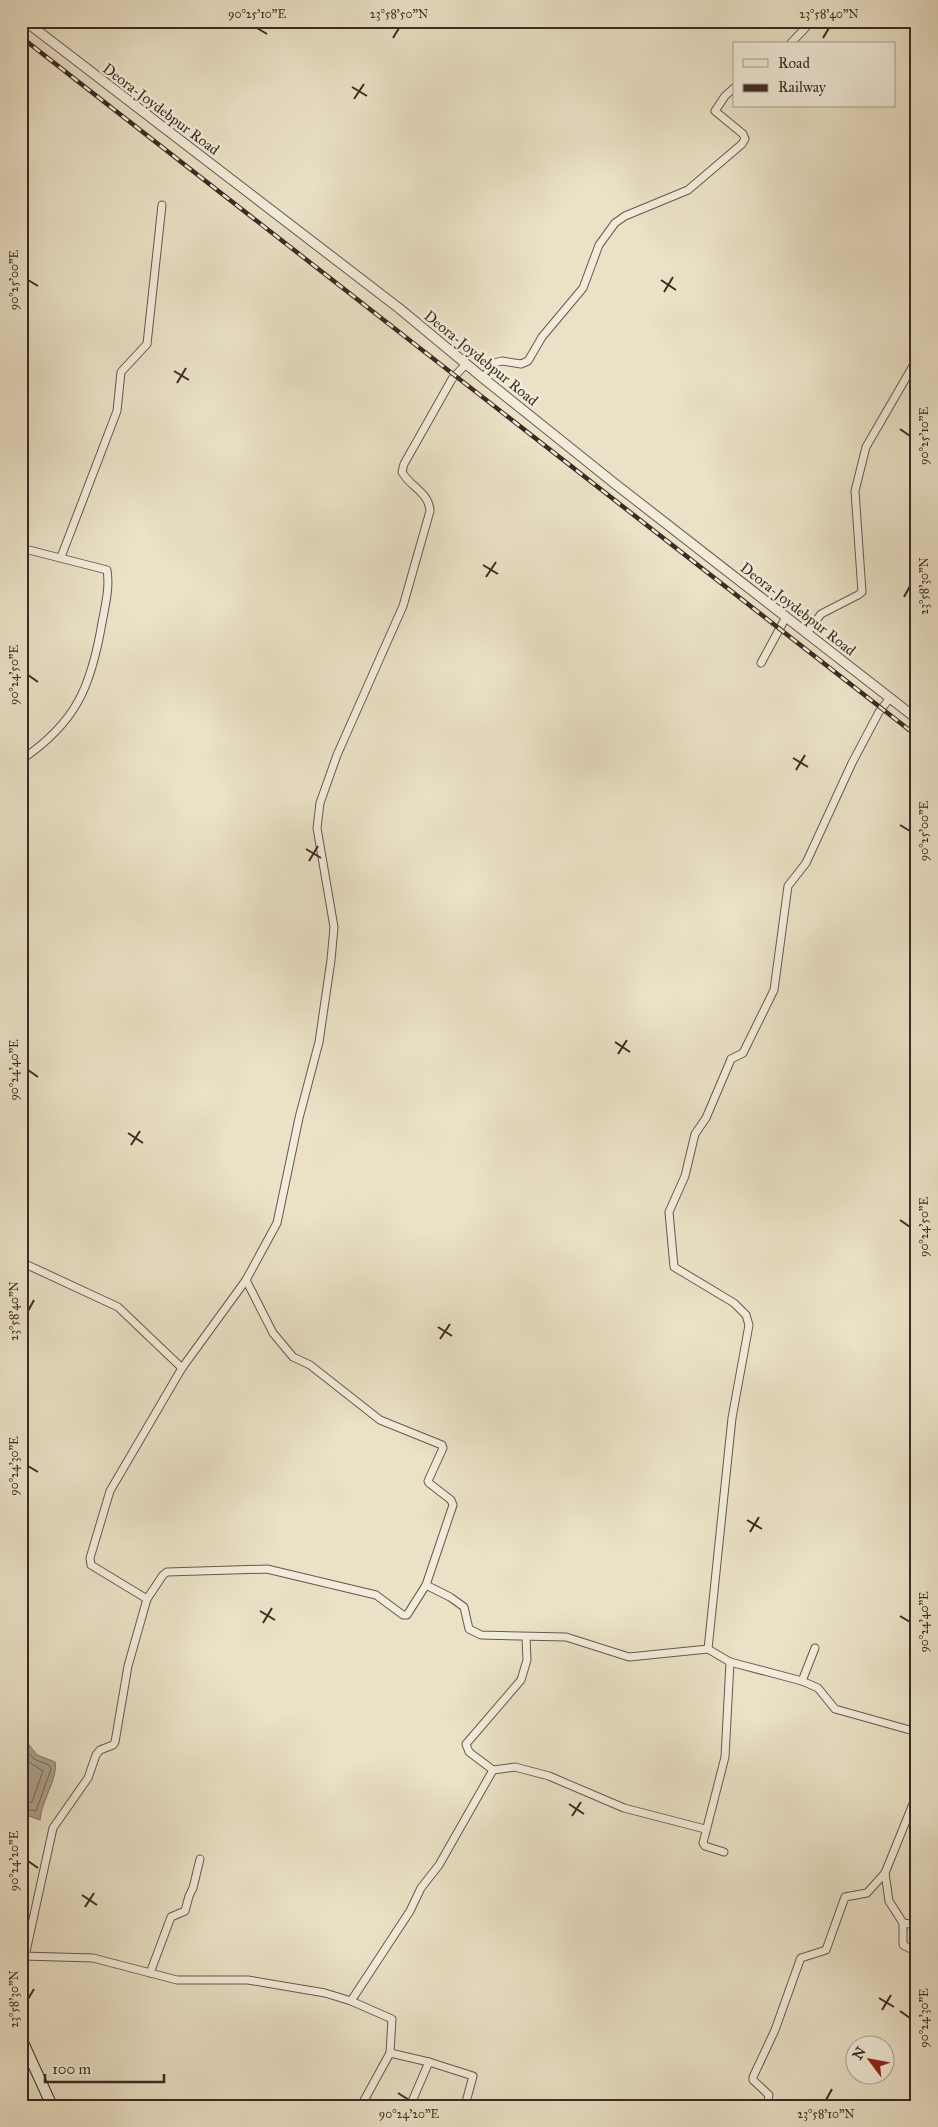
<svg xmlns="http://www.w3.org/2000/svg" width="938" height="2127" viewBox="0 0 938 2127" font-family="'IM FELL Great Primer',serif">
  <rect width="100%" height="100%" fill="#eae1c6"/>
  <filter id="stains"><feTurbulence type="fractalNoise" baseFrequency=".004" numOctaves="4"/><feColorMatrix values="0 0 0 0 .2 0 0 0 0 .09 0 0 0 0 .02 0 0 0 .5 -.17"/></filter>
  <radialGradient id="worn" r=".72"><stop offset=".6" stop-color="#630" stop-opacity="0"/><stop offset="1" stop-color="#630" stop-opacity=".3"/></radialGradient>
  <path fill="#aea38f" stroke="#807364" d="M21,1739L26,1741L37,1755L55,1762C58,1779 42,1799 40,1820L21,1813Z"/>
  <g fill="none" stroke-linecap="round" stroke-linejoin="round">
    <g stroke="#746759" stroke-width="1">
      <polyline points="21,1745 34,1759 49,1765 51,1769 36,1811 21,1808"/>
      <polyline points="21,1753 26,1760 43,1771 32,1802 21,1802"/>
    </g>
    <defs>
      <g id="minor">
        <polyline points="21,29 26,22"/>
        <polyline points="790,44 812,21"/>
        <polyline points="483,378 494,363 502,361 521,364 528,361 542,337 583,288 599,245 615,223 625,216 688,190 742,144 745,139 743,134 715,111 725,96 734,88"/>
        <path d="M21,548L107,570C110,588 105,606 102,623C91,687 76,723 21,760"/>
        <polyline points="61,557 117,411 121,372 147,344 162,205"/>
        <polyline points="807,633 821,614 858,595 862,592 855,491 866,447 917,359"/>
        <polyline points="761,663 786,617"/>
        <polyline points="21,1262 118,1307 182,1368"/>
        <polyline points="426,1585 450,1597 464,1607 469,1629 481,1635 566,1637 629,1657 708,1649 730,1662 802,1681 818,1688 835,1709 917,1732"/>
        <path d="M147,1599L91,1565L90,1558L110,1491L182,1368L246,1280L277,1223L299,1118L319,1042L331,960L334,927L317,828L320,803L337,755L403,606L430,511C429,492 410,487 402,472L404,464L452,379L466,364"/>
        <polyline points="526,1637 527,1660 521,1680 466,1744 469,1752 493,1770 515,1767 549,1776 624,1808 705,1829"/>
        <polyline points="708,1649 732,1418 749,1325 746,1315 734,1303 674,1267 669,1212 685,1176 695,1134 706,1118 729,1064 731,1059 743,1053 774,990 788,886 806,863 852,763 879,712 890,698"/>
        <polyline points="802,1681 815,1648"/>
        <polyline points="724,1852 705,1846 703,1843 725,1757 730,1662"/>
        <polyline points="885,1873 889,1901 903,1923 903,1945 917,1952"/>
        <polyline points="903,1923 917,1925"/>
        <polyline points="22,1956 93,1958 177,1980 248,1980 325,1993 351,2001 392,2019 390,2053 429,2062 473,2076 466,2102 470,2106"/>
        <polyline points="25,1956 53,1828 88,1778 96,1755 100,1750 113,1745 115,1742 128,1666 147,1599 163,1575 167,1572 267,1569 376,1595 403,1615 407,1615 426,1585 453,1505 451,1500 429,1483 428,1481 443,1448 442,1445 380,1420 310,1365 293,1357 273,1333 246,1280"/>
        <polyline points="150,1973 171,1917 185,1911 189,1896 193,1888 200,1859"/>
        <polyline points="351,2001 410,1911 421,1888 439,1865 493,1770"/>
        <polyline points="361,2106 390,2053"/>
        <polyline points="410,2106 429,2062"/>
        <polyline points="767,2106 769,2095 753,2080 753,2077 775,2030 800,1960 801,1958 826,1950 845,1897 867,1893 885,1873 917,1794"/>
      </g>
      <polyline id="tertiary" points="25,21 400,309 483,378 614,483 917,719"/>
      <polyline id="secondary" points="21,2038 52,2106"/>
    </defs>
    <use href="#minor" stroke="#67584c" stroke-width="9"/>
    <use href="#tertiary" stroke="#67584c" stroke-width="11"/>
    <use href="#secondary" stroke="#3b2b23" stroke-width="12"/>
    <use href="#minor" stroke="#f1ecda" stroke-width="7"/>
    <use href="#tertiary" stroke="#f1ecda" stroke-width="9"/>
    <use href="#secondary" stroke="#f1ecda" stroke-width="10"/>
    <defs>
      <polyline id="rail" points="21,37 917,736"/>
    </defs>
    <use href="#rail" stroke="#3b2b23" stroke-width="4.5"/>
    <use href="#rail" stroke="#f1ecda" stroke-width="2.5" stroke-dasharray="8" stroke-linecap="butt"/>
  </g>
  <path fill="none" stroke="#3b2b23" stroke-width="2" d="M257,28L267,34M393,38L399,28M823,38L829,28M352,87L367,96M354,99L364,84M28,280L38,286M661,280L676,290M664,292L673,277M174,371L189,380M177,383L186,368M900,429L910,436M483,565L498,574M486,577L496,562M904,597L910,586M28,675L38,682M793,758L808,767M796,770L805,755M900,825L910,831M306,849L321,858M309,861L318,846M615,1042L630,1052M618,1054L627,1040M28,1070L38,1077M128,1133L143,1143M131,1145L140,1131M900,1220L910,1227M28,1311L34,1300M438,1327L452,1336M440,1339L450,1324M28,1466L38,1472M747,1520L762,1529M750,1532L759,1517M260,1611L275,1620M900,1616L910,1622M263,1623L272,1608M569,1804L584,1814M572,1816L581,1802M28,1861L38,1868M82,1895L97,1905M85,1907L94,1893M879,1998L894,2007M28,1999L34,1989M882,2010L891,1995M900,2011L910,2018M398,2093L409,2100M826,2100L832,2089"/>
  <g text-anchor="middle" stroke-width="5" stroke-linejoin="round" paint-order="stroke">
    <g font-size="15" fill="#3b2b23" stroke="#f1ecda">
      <text transform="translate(161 109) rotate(37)" y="5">Deora-Joydebpur Road</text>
      <text transform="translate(481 358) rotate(39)" y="5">Deora-Joydebpur Road</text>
      <text transform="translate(798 609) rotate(38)" y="5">Deora-Joydebpur Road</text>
    </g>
  </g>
  <rect width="938" height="2127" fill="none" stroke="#eae1c6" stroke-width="55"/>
  <rect x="733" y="42" width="162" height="65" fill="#f1ecda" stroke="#a89f91"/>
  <rect x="743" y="59" width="25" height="8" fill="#f1ecda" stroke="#a89f91"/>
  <text x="778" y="68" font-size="15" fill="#3b2b23">Road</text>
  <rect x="743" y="84" width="25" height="8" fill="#3b2b23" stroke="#a89f91"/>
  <text x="778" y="92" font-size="15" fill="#3b2b23">Railway</text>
  <g transform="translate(870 2060) rotate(302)"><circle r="24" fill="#f1ecda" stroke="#a89f91"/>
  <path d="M0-4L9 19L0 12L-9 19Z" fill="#8f2418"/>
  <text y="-8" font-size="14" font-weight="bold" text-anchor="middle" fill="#3b2b23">N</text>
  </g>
  <path d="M45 2074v8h119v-8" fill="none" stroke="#3b2b23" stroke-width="2.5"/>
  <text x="52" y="2074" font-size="15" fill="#3b2b23" stroke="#f1ecda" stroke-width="4" paint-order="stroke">100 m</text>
  <rect x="28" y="28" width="882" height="2072" fill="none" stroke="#3b2b23" stroke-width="2"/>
  <g font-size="12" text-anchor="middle" fill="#3b2b23">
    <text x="257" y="18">90°25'10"E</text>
    <text x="399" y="18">23°58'50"N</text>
    <text x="829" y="18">23°58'40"N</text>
    <text transform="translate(14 280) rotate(-90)" y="4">90°25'00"E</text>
    <text transform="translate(924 436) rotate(-90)" y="4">90°25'10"E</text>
    <text transform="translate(924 586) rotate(-90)" y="4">23°58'30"N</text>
    <text transform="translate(14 675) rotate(-90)" y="4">90°24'50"E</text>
    <text transform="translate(924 831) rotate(-90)" y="4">90°25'00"E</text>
    <text transform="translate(14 1070) rotate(-90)" y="4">90°24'40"E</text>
    <text transform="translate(924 1227) rotate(-90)" y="4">90°24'50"E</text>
    <text transform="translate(14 1311) rotate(-90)" y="4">23°58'40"N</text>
    <text transform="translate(14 1466) rotate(-90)" y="4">90°24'30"E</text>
    <text transform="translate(924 1622) rotate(-90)" y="4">90°24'40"E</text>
    <text transform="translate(14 1861) rotate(-90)" y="4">90°24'20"E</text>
    <text transform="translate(14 1999) rotate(-90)" y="4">23°58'30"N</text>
    <text transform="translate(924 2018) rotate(-90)" y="4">90°24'30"E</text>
    <text x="409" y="2118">90°24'20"E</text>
    <text x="826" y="2118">23°58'10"N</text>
  </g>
  <rect width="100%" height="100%" filter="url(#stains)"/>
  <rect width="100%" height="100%" fill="url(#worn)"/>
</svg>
